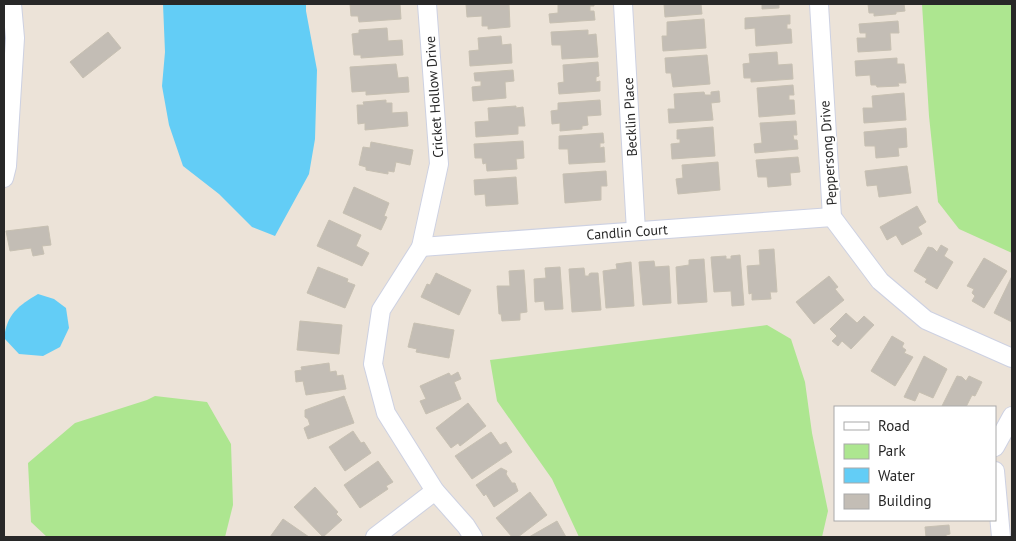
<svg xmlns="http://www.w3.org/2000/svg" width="1016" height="541" viewBox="0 0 1016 541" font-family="'PT Sans',sans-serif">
  <rect width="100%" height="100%" fill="#ece3d8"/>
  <g fill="#ade690">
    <polygon points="922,4 1012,4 1012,253 959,229 938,202 929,116"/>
    <polygon points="767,325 791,339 805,382 812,433 828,511 822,537 579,537 552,479 497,401 490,360"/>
    <polygon points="155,396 207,402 231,444 233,505 225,537 47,537 31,522 28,463 75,423 147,400"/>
  </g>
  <g fill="#63cdf6">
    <polygon points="163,4 306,4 306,11 317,70 315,139 309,174 275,236 252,227 219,194 183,166 169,125 162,86 165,52"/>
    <path d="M38,294L54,299L66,308L69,328L60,347L43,356L19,354L4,338C7,314 18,306 38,294Z"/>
  </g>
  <g fill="#c3bdb5" stroke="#c7c0b2">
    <polygon points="350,4 400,4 401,19 359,22 358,16 351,16"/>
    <polygon points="466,4 509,4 510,27 488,29 488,26 482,26 482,16 467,17"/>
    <polygon points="558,4 594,4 594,6 590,6 590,11 594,11 595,20 550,23 549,14 558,13"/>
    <polygon points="664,4 701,4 702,14 665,17"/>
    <polygon points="751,4 779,4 779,8 762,9 762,4"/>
    <polygon points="868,4 904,4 905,11 896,12 896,14 874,16 874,13 869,13"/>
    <polygon points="790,15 790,24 787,24 787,29 791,29 792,43 756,46 755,28 745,29 745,18"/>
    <polygon points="704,19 706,48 663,51 662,36 667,36 667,22"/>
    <polygon points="898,21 899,33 890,33 891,50 858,52 857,38 866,38 866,33 860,33 859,24"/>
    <polygon points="387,28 388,41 402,40 403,55 361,58 361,55 354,55 352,34 359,33 359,30"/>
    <polygon points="588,30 588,35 596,34 598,57 562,59 561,45 552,45 551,32"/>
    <polygon points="108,32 121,48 83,78 70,62"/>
    <polygon points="501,36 502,45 511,44 512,63 470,66 469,51 479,50 478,38"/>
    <polygon points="777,52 778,65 792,64 793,79 751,82 751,78 744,78 743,64 750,63 749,54"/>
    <polygon points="707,55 710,84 673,87 671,73 666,73 665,58"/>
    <polygon points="897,58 897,64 904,64 906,83 898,83 899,86 877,87 876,85 871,85 870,75 856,76 855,61"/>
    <polygon points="598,62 599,76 596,77 596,82 600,81 600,91 559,94 558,83 564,82 563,65"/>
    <polygon points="396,64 398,78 408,77 409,92 366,95 366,91 352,92 350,67"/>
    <polygon points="513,70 514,81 505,82 506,98 473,101 472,87 481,86 481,81 475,81 474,73"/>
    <polygon points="793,85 794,95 789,95 789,100 794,100 795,114 759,117 757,88"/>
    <polygon points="719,91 720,102 711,103 713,120 669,123 668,109 675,109 674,94 704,92 705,95 711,95 711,92"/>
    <polygon points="904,93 906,120 864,123 863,108 873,108 872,96"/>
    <polygon points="386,100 386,103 392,103 392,113 407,112 408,126 365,130 365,123 358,124 357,105 364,105 363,102"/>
    <polygon points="600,100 601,115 587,116 588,125 582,126 582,129 560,131 560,123 552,124 551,111 558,110 558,103"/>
    <polygon points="516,106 516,108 523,107 525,126 518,126 518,134 476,137 475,122 489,121 488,108"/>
    <polygon points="796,121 797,135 793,135 794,140 797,140 798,149 755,153 754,144 762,143 760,123"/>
    <polygon points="713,127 715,156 672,159 671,144 680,143 680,139 677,139 677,130"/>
    <polygon points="906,128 907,147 898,148 899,156 876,158 875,146 865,146 864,132"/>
    <polygon points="603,133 604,143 600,143 600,148 604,147 605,162 569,164 568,149 559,149 559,136"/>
    <polygon points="523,141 524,158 516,159 517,169 487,171 486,163 483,164 482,158 475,158 474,144"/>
    <polygon points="371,142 413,150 410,165 396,162 394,172 388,171 388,174 366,170 366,167 359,165 363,147 370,148"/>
    <polygon points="798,157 800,172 790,173 791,185 768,187 767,177 758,177 756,160"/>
    <polygon points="718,162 720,190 678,194 676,179 683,178 682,165"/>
    <polygon points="907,166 911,193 879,197 877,185 867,186 865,171"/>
    <polygon points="606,171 607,186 601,186 601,200 565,203 563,174"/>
    <polygon points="516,177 518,204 486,206 485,194 475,195 474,180"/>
    <polygon points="354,187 389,203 384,216 387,217 381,230 343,213"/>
    <polygon points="917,206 926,222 918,227 922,234 902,245 896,235 887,240 880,227"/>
    <polygon points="329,220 361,235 356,246 369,253 362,266 317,246"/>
    <polygon points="48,226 51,245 42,246 44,254 33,256 31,248 10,251 6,231"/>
    <polygon points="941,245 948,249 944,256 953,262 937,289 925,282 927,279 914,271 928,247 933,248 937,252"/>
    <polygon points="774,249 777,292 770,292 771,299 752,300 752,293 749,294 747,266 760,265 759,250"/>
    <polygon points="740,255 744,305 732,306 731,291 714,292 711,257 726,256 726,259 731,259 731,256"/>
    <polygon points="984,258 1007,271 984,308 972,301 975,296 972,293 974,289 967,286"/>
    <polygon points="704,259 707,302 678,304 676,267 689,265 689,260"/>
    <polygon points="654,261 655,267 669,266 671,303 643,305 639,262"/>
    <polygon points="631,262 634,306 606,308 603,271 617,269 616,264"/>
    <polygon points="318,267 348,279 347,282 355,285 345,308 307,293"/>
    <polygon points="560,267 563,309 545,310 544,301 535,302 534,279 546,278 545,268"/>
    <polygon points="584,268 585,276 589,276 589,274 591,273 598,273 601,310 572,312 569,269"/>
    <polygon points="524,270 527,312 520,313 520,320 502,321 501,314 499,314 497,286 510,286 509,271"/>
    <polygon points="436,273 471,290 459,315 421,297 427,284 430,285"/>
    <polygon points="829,276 838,287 835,289 844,300 814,324 796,302"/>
    <polygon points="1012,276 1012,322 994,313"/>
    <polygon points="846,313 857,323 864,316 874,325 851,349 842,341 838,346 832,341 837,336 830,329"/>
    <polygon points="300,321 342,325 339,354 297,350"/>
    <polygon points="414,323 454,330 449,358 416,352 417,349 408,347"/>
    <polygon points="892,336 904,343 902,347 906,350 904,353 913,357 895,386 871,371"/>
    <polygon points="924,356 947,369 933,398 919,392 915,401 904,397"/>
    <polygon points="329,363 330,372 336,371 337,376 343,375 346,389 306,395 303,381 296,382 295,371 302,370 301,367"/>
    <polygon points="458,372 461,379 454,382 461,399 426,414 420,401 426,399 420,386 449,373 451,376"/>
    <polygon points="957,376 962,377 966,381 969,376 982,382 975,396 972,395 966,407 945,407 942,406"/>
    <polygon points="344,396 354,423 308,439 304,428 310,425 308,419 305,417 305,410"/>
    <polygon points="468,403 486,426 460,446 458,443 451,448 436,428"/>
    <polygon points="353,431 361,443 364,442 371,453 345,471 329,447"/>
    <polygon points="491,432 500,445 506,442 512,452 472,479 455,456"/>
    <polygon points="378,461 393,482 386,486 388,489 360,508 344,485"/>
    <polygon points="501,468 507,471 506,474 512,483 515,483 518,491 494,507 486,494 484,496 476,485"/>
    <polygon points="315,487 338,512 336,514 342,520 323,537 294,507"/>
    <polygon points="530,492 547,515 518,537 512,537 496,518"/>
    <polygon points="283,519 309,537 270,537"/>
    <polygon points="557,521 566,537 529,537"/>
    <polygon points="949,525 950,534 946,535 946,537 926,537 925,527"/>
  </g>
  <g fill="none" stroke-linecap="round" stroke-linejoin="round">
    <defs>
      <g id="minor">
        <polyline points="427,4 439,164 421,247 381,310 373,364 386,413 435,491 466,526 473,537"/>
        <polyline points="623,4 636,231"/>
        <polyline points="819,4 832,217 880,281 926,320 1012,358"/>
        <polyline points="4,178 7,166 15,38 12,4"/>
        <polyline points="421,247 832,217"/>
        <polyline points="995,447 1012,416"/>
        <polyline points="995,471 1001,537"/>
        <polyline points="375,537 435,491"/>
      </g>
    </defs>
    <use href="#minor" stroke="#cdd1e2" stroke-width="20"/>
    <use href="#minor" stroke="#fff" stroke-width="18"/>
  </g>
  <g text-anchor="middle" stroke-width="4" stroke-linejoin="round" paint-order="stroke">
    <g font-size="14" fill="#282828" stroke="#fff">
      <text transform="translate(434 97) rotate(-94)" y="5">Cricket Hollow Drive</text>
      <text transform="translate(630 117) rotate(-93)" y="5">Becklin Place</text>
      <text transform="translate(828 153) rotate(-94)" y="5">Peppersong Drive</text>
      <text transform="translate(627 232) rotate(-4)" y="5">Candlin Court</text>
    </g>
  </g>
  <rect width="1016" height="541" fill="none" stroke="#282828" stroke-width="10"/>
  <rect x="834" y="406" width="162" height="115" fill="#ffffff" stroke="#a9a9a9"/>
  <rect x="844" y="422" width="25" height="8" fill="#ffffff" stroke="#a9a9a9"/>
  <text x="878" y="431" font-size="15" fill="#282828">Road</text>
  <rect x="844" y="444" width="25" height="15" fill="#ade690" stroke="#a9a9a9"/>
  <text x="878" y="456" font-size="15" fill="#282828">Park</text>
  <rect x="844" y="468" width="25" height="15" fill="#63cdf6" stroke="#a9a9a9"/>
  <text x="878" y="481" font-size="15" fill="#282828">Water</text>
  <rect x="844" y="494" width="25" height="15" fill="#c3bdb5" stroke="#a9a9a9"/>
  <text x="878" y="506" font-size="15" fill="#282828">Building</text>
</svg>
